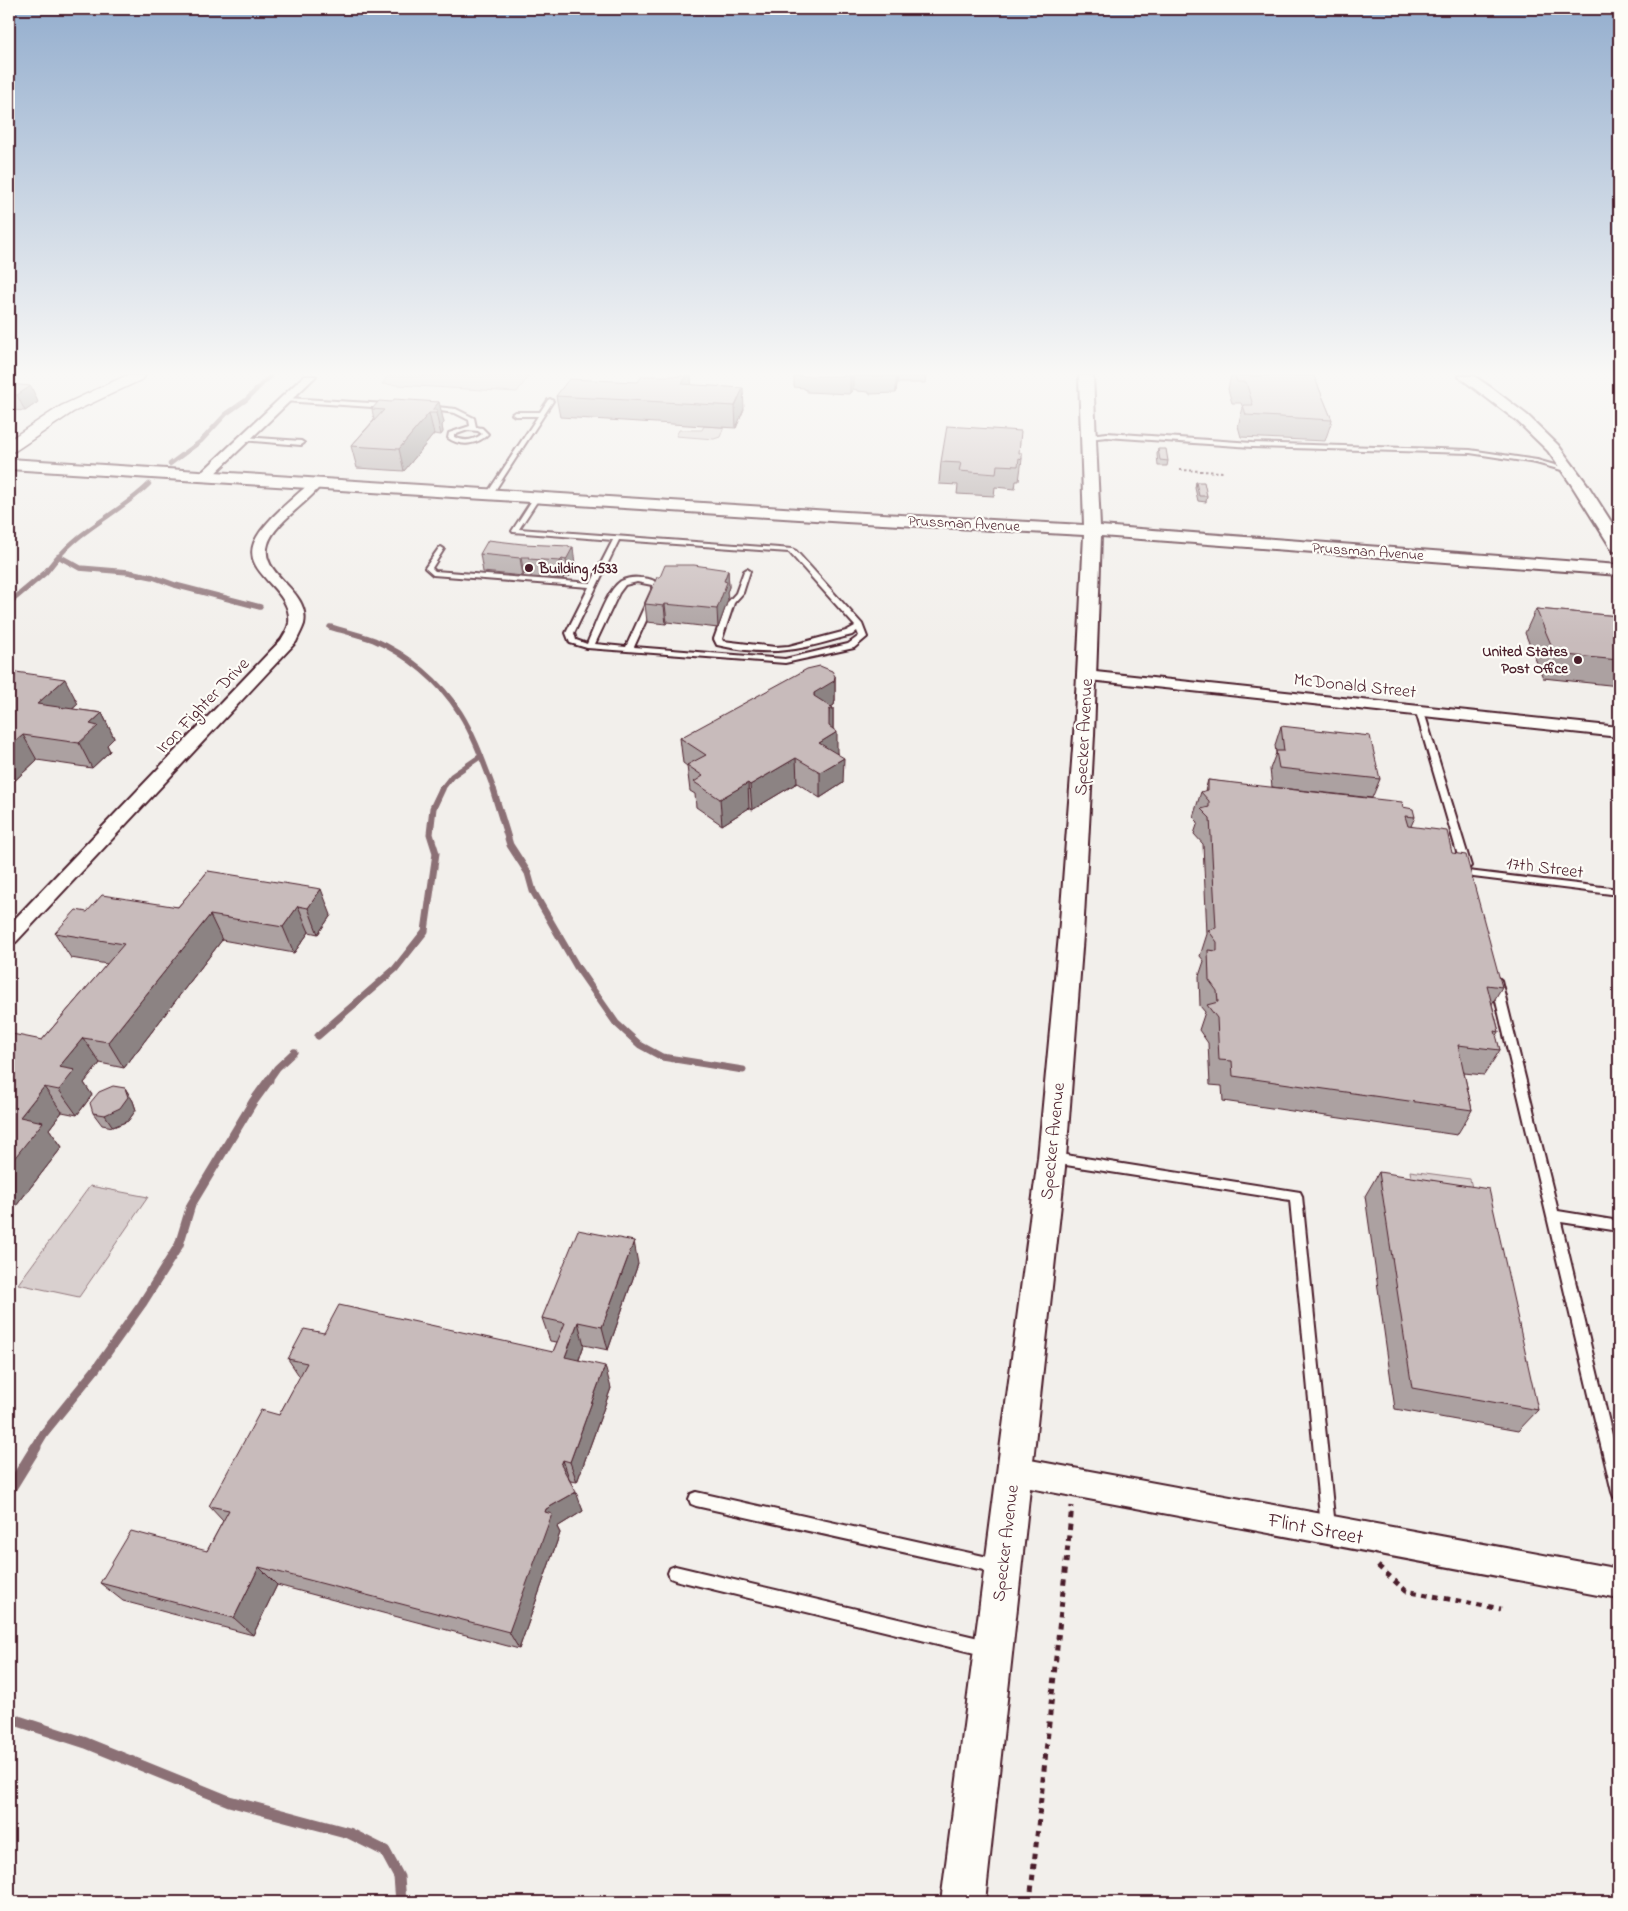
<svg xmlns="http://www.w3.org/2000/svg" width="1628" height="1911" viewBox="0 0 1628 1911" font-family="'Indie Flower',sans-serif">
  <rect width="100%" height="100%" fill="#f2efeb"/>
  <filter id="ink" filterUnits="userSpaceOnUse"><feTurbulence type="fractalNoise" baseFrequency=".02" numOctaves="2"/><feDisplacementMap in="SourceGraphic" scale="10" xChannelSelector="R" yChannelSelector="G"/><feConvolveMatrix kernelMatrix="1 2 1 2 8 2 1 2 1" color-interpolation-filters="sRGB"/></filter>
  <g filter="url(#ink)">
    <g fill="#d9d0cf" stroke="#92787d">
      <polygon points="388,376 529,376 517,392 382,384"/>
      <polygon points="704,426 724,427 720,437 714,439 676,436 679,430 702,430"/>
      <polygon points="1410,1171 1470,1179 1476,1206 1414,1196"/>
      <polygon points="90,1186 148,1197 79,1297 18,1284"/>
    </g>
    <g fill="none" stroke-linecap="round" stroke-linejoin="round">
      <g stroke="#8b6f75" stroke-width="4.5">
        <polyline points="170,464 201,441 226,414 246,400 270,376"/>
        <polyline points="58,556 65,560"/>
        <path d="M56,560C81,528 121,512 149,484"/>
      </g>
      <g stroke="#8b6f75" stroke-width="5.5">
        <polyline points="62,558 80,568 128,572 153,577 175,585 260,607"/>
        <polyline points="9,603 45,573 57,558"/>
        <path d="M330,627C344,631 360,635 374,640C407,654 441,682 460,713C475,737 484,764 494,790"/>
        <polyline points="441,790 452,776 481,756"/>
      </g>
      <g stroke="#8b6f75" stroke-width="7">
        <polyline points="493,789 510,845 528,873 533,891 577,967 616,1023 640,1045 662,1057 743,1070"/>
        <polyline points="318,1036 395,969 425,931 436,853 430,834 433,808 442,789"/>
        <polyline points="268,1081 277,1068 294,1052"/>
      </g>
      <polyline stroke="#8b6f75" stroke-width="9" points="35,1448 44,1433 95,1370 142,1304 179,1245 191,1205 253,1102 269,1080"/>
      <g stroke="#8b6f75" stroke-width="11">
        <polyline points="9,1491 36,1447"/>
        <polyline points="9,1718 86,1743 229,1801 349,1833 385,1851 399,1877 401,1902"/>
      </g>
      <defs>
        <g id="service">
          <polygon points="286,398 387,404 390,406 387,408 284,401 284,399"/>
          <polygon points="550,399 553,401 492,495 487,496 486,495 538,416 515,416 512,414 515,412 540,412 548,400"/>
          <path d="M427,406L456,409L474,418L476,427L482,428L488,434C478,445 460,447 448,438L449,433L470,426L469,420L455,413L425,409V407ZM468,430L478,431L482,434C473,441 464,442 454,437V435Z"/>
          <polygon points="1107,433 1252,443 1470,450 1537,460 1572,470 1569,472 1536,463 1470,453 1252,447 1107,437 1088,439 1085,437 1088,435"/>
          <polygon points="244,437 301,441 304,443 301,445 242,440 241,439"/>
          <path d="M537,495L540,497L519,529L792,549L796,551L862,624L867,637L854,648L785,663L587,648L570,643L566,633L589,587L433,575L425,568L439,548L441,547L444,549L432,568L435,571L591,583L613,540L513,532L512,531L534,497ZM619,540L789,552L855,626L846,631L789,646L775,647L723,641L722,639L734,603L743,593L750,571L747,569L744,571L736,593L727,603L714,639L717,645C739,650 765,653 787,650C809,648 831,640 852,635L857,631L859,636L848,644L785,659L634,647L660,590L659,584C654,580 647,578 640,578C634,577 627,578 621,581C606,591 595,627 587,644L576,640L574,633ZM637,582L652,585V590L626,647L595,644L619,593L625,585Z"/>
          <polygon points="1417,710 1420,710 1424,712 1471,866 1469,868 1466,869 1461,866 1416,712"/>
          <polygon points="1468,871 1619,889 1619,895 1465,876 1463,874 1465,872"/>
          <polygon points="1496,976 1501,980 1558,1211 1619,1221 1619,1231 1561,1222 1619,1464 1619,1499 1614,1497 1612,1492 1491,980"/>
          <polygon points="1053,1153 1300,1192 1302,1196 1335,1527 1333,1532 1328,1534 1323,1532 1321,1527 1290,1200 1053,1163 1049,1161 1047,1158 1049,1155"/>
          <polygon points="696,1492 997,1559 1002,1561 1004,1566 1002,1571 997,1573 696,1506 691,1504 689,1499 691,1494"/>
          <polygon points="675,1566 987,1640 992,1643 995,1648 992,1653 987,1656 675,1580 670,1578 668,1573 670,1568"/>
        </g>
        <g id="minor">
          <polygon points="304,376 316,376 208,480 200,480 198,477 200,474"/>
          <path d="M316,480L322,484C309,502 274,523 268,544C258,575 311,589 304,624C302,630 298,637 296,642L16,942L9,944V925L281,640C284,635 288,629 289,623C293,589 242,574 254,543C263,521 295,497 312,481Z"/>
          <polygon points="1086,671 1619,727 1619,737 1080,679 1078,676 1080,673"/>
          <polygon points="1014,1457 1619,1569 1619,1599 1014,1485 1004,1481 1000,1471 1004,1461"/>
        </g>
        <g id="tertiary">
          <polygon points="1079,376 1093,376 1100,526 1619,565 1619,575 1101,536 1094,735 1083,935 1066,1158 985,1902 941,1902 1038,1158 1059,935 1074,735 1084,535 846,522 9,469 9,459 846,512 1084,525"/>
          <polygon points="1458,376 1474,376 1493,389 1527,415 1558,445 1587,484 1619,534 1619,552 1613,551 1571,484 1548,451 1517,421"/>
        </g>
        <polygon id="secondary" points="125,376 145,376 143,379 73,412 15,451 9,452 9,440 61,406"/>
      </defs>
      <use href="#service" stroke="#4a1f2b" stroke-width="4"/>
      <use href="#minor" stroke="#4a1f2b" stroke-width="4"/>
      <use href="#tertiary" stroke="#4a1f2b" stroke-width="4"/>
      <use href="#secondary" stroke="#4a1f2b" stroke-width="3"/>
      <polyline stroke="#4a1f2b" stroke-width="2" stroke-dasharray="2.5 2.5" stroke-linecap="butt" points="1180,470 1223,472"/>
      <g stroke="#4a1f2b" stroke-width="5" stroke-dasharray="5.5 5.5" stroke-linecap="butt">
        <polyline points="1378,1566 1406,1591 1501,1609"/>
        <polyline points="1030,1902 1072,1506"/>
      </g>
      <use href="#service" fill="#fdfcf7" fill-rule="evenodd"/>
      <use href="#minor" fill="#fdfcf7" fill-rule="evenodd"/>
      <use href="#tertiary" fill="#fdfcf7" fill-rule="evenodd"/>
      <use href="#secondary" fill="#fdfcf7" fill-rule="evenodd"/>
    </g>
    <g fill="#aca1a1" stroke="#4a1f2b">
      <polygon points="794,376 926,376 925,383 897,383 896,393 869,394 869,392 857,391 857,390 853,389 850,394 807,392 807,390 804,389 804,388 794,387"/>
      <polygon points="1231,376 1314,376 1332,420 1325,441 1241,437 1238,426 1243,408 1241,403 1232,403 1228,389"/>
      <polygon points="638,382 691,385 744,409 736,428 560,417 556,396"/>
      <polygon points="9,384 38,402 25,411 9,410"/>
      <polygon points="392,402 439,402 444,423 442,425 443,432 441,435 434,434 404,471 357,468 351,446 374,420 372,409"/>
      <polygon points="1158,449 1168,461 1167,466 1158,466 1157,454"/>
      <polygon points="1019,453 1022,459 1019,481 1016,481 1015,489 995,487 994,496 957,494 958,485 939,484 941,462"/>
      <polygon points="1196,482 1207,496 1206,502 1198,501 1195,488"/>
      <polygon points="569,546 575,565 569,577 564,577 563,579 531,577 531,575 524,574 523,576 483,572 480,554"/>
      <polygon points="728,570 729,587 727,592 728,600 718,628 667,622 666,624 647,622 645,604 660,577"/>
      <polygon points="1536,609 1619,616 1619,686 1543,678 1525,633"/>
      <polygon points="9,671 78,704 72,709 102,713 114,738 107,745 110,751 92,768 37,760 9,786"/>
      <polygon points="835,676 835,700 834,705 831,707 833,708 833,729 837,754 843,783 820,798 797,783 752,810 749,808 722,825 696,807 695,794 690,791 687,766 683,763 680,738"/>
      <polygon points="1281,726 1380,779 1372,798 1272,787 1270,769 1276,753 1275,745"/>
      <polygon points="1208,780 1403,807 1415,817 1411,826 1452,853 1502,987 1492,1004 1499,1032 1496,1037 1500,1050 1484,1075 1464,1073 1472,1110 1457,1135 1223,1101 1222,1086 1210,1085 1208,1043 1199,1030 1205,1012 1200,1006 1199,976 1204,961 1200,956 1207,934 1203,844 1194,834 1198,822 1193,817 1201,792 1205,791"/>
      <polygon points="208,871 331,915 318,934 309,932 294,953 222,940 124,1068 100,1063 84,1083 92,1095 77,1115 62,1112 49,1129 62,1147 9,1215 9,1039 42,1040 107,964 71,958 55,933 87,912 178,907"/>
      <polygon points="125,1088 133,1101 136,1110 128,1121 113,1127 102,1125 93,1113"/>
      <polygon points="1379,1172 1538,1410 1518,1431 1395,1409 1365,1196"/>
      <polygon points="638,1264 608,1350 584,1345 579,1360 611,1388 577,1482 570,1481 583,1511 557,1527 560,1533 519,1649 277,1585 253,1635 123,1601 100,1583 207,1551 223,1521 209,1506 279,1415 300,1377 288,1359 324,1333 553,1352 557,1342 550,1341 542,1318"/>
    </g>
    <g fill="#8c8383" stroke="#4a1f2b">
      <polygon points="686,376 691,376 692,389 682,384"/>
      <polygon points="850,376 853,376 853,389 850,394"/>
      <polygon points="896,376 898,376 897,383 896,393"/>
      <polygon points="31,386 38,402 25,411 17,395"/>
      <polygon points="743,388 744,409 736,428 735,406"/>
      <polygon points="439,402 444,423 442,425 443,432 441,435 436,413 432,410"/>
      <polygon points="429,413 434,434 404,471 399,449"/>
      <polygon points="569,546 570,552 573,547 575,565 569,577 566,560"/>
      <polygon points="521,557 524,574 523,576 520,558"/>
      <polygon points="562,559 564,577 563,579 560,561"/>
      <polygon points="728,570 729,587 727,592 728,600 718,628 717,609 724,581"/>
      <polygon points="665,604 667,622 666,624 664,606"/>
      <polygon points="835,676 835,700 834,705 814,718 814,693"/>
      <polygon points="65,679 78,704 50,729 37,704"/>
      <polygon points="833,708 833,732 828,735 829,710"/>
      <polygon points="102,713 114,738 107,745 110,751 92,768 79,743 90,724"/>
      <polygon points="837,732 837,757 819,743"/>
      <polygon points="23,735 37,760 9,786 9,747"/>
      <polygon points="796,758 797,783 752,810 750,785"/>
      <polygon points="844,758 843,783 820,798 820,772"/>
      <polygon points="748,783 749,808 722,825 720,799"/>
      <polygon points="321,889 331,915 318,934 308,908"/>
      <polygon points="298,906 309,932 294,953 283,927"/>
      <polygon points="210,915 222,940 124,1068 108,1042"/>
      <polygon points="83,1038 100,1063 84,1083 92,1095 77,1115 59,1090 59,1067"/>
      <polygon points="44,1087 62,1112 49,1129 62,1147 9,1215 9,1165 20,1117"/>
      <polygon points="125,1088 133,1101 136,1110 128,1121 113,1127 105,1115"/>
      <polygon points="634,1241 638,1264 608,1350 602,1327"/>
      <polygon points="578,1322 584,1345 572,1379 565,1357"/>
      <polygon points="9,1341 14,1346 9,1354"/>
      <polygon points="605,1366 611,1388 577,1482 570,1462"/>
      <polygon points="563,1460 570,1481 569,1485 561,1465"/>
      <polygon points="576,1492 583,1511 557,1527 560,1533 519,1649 509,1632 545,1512 546,1509"/>
      <polygon points="259,1567 277,1585 253,1635 234,1618"/>
    </g>
    <g fill="#c8bbbb" stroke="#4a1f2b">
      <polygon points="642,376 686,376 682,384 743,388 735,406 556,396 569,379 638,382"/>
      <polygon points="1235,376 1314,376 1332,420 1246,415 1243,405 1253,405 1246,382 1237,382"/>
      <polygon points="9,384 31,386 17,395 9,394"/>
      <polygon points="394,399 439,402 432,410 438,410 436,413 429,413 399,449 351,446 384,410 372,409 379,401 392,402"/>
      <polygon points="947,426 1021,431 1019,453 1022,453 1022,459 1019,458 1018,466 997,465 996,474 959,471 961,463 941,462"/>
      <polygon points="1158,449 1166,449 1168,461 1160,460"/>
      <polygon points="1196,482 1204,482 1207,496 1199,496"/>
      <polygon points="488,540 523,544 569,546 568,547 573,547 566,560 562,559 560,561 528,559 529,557 521,557 520,558 480,554"/>
      <polygon points="665,565 694,565 728,570 724,581 727,582 717,609 665,604 664,606 645,604 657,577 660,577"/>
      <polygon points="1536,609 1619,616 1619,660 1555,654"/>
      <polygon points="820,666 832,671 835,676 834,681 814,693 814,696 833,708 829,710 829,726 837,732 819,743 844,758 820,772 796,758 750,785 748,783 720,799 694,782 703,776 687,765 706,755 680,738 807,669"/>
      <polygon points="9,671 65,679 37,704 102,713 90,724 98,726 79,743 23,735 9,747 9,702 10,702 9,701"/>
      <polygon points="1281,726 1370,736 1380,779 1279,768 1276,751 1284,751"/>
      <polygon points="1208,780 1402,802 1403,807 1413,809 1415,817 1405,816 1408,826 1447,831 1452,853 1466,855 1502,987 1487,985 1499,1032 1495,1031 1500,1050 1458,1045 1472,1110 1233,1076 1232,1061 1219,1060 1217,1018 1207,1005 1218,1002 1217,991 1209,980 1208,950 1217,951 1217,942 1208,930 1216,928 1210,818 1201,809 1209,807 1209,801 1201,792 1208,790"/>
      <polygon points="208,871 321,889 308,908 298,906 283,927 210,915 108,1042 83,1038 59,1067 75,1070 59,1090 44,1087 20,1117 43,1122 9,1165 9,1039 12,1034 42,1040 124,944 55,933 76,910 87,912 102,895 178,907"/>
      <polygon points="113,1086 125,1088 128,1097 120,1108 105,1115 93,1113 90,1103 99,1092"/>
      <polygon points="1379,1172 1489,1189 1538,1410 1412,1388"/>
      <polygon points="578,1230 634,1241 602,1327 578,1322 565,1357 605,1366 570,1462 563,1460 561,1465 576,1492 546,1509 545,1512 552,1514 509,1632 259,1567 234,1618 100,1583 131,1531 207,1551 229,1510 209,1506 261,1410 279,1415 307,1363 288,1359 304,1329 324,1333 339,1305 553,1352 565,1323 542,1318"/>
    </g>
  </g>
  <linearGradient id="sky" x2="0" y2="1"><stop stop-color="#94aece"/><stop offset="0.58" stop-color="#f9f8f6"/><stop offset="1" stop-color="#f9f8f6" stop-opacity="0"/></linearGradient>
  <rect width="1628" height="644" fill="url(#sky)"/>
  <g fill="#4a1f2b" stroke="#fdfcf7" stroke-width="2">
    <circle cx="529" cy="568" r="5"/>
    <circle cx="1578" cy="660" r="5"/>
  </g>
  <g text-anchor="middle" stroke-width="4.5" stroke-linejoin="round" paint-order="stroke">
    <g font-size="15" fill="#4a1f2b" stroke="#fdfcf7">
      <text transform="translate(964 523) rotate(3)" y="5">Prussman Avenue</text>
      <text transform="translate(1368 551) rotate(4)" y="5">Prussman Avenue</text>
    </g>
    <g font-size="15" font-weight="bold" fill="#4a1f2b" stroke="#fdfcf7" text-anchor="start">
      <text x="539" y="573">Building 1533</text>
      <text x="1568" y="656" text-anchor="end">United States<tspan x="1568" dy="17">Post Office</tspan></text>
    </g>
    <g font-size="18" fill="#4a1f2b" stroke="#fdfcf7">
      <text transform="translate(1355 685) rotate(6)" y="6">McDonald Street</text>
      <text transform="translate(202 705) rotate(-46)" y="6">Iron Fighter Drive</text>
      <text transform="translate(1083 737) rotate(-87)" y="6">Specker Avenue</text>
      <text transform="translate(1545 867) rotate(7)" y="6">17th Street</text>
      <text transform="translate(1052 1141) rotate(-84)" y="6">Specker Avenue</text>
      <text transform="translate(1005 1543) rotate(-83)" y="6">Specker Avenue</text>
    </g>
    <g font-size="21" fill="#4a1f2b" stroke="#fdfcf7">
      <text transform="translate(1316 1528) rotate(11)" y="7">Flint Street</text>
    </g>
  </g>
  <rect width="1628" height="1911" fill="none" stroke="#fdfcf7" stroke-width="30"/>
  <rect x="15" y="15" width="1598" height="1881" fill="none" stroke="#4a1f2b" stroke-width="2" filter="url(#ink)"/>
</svg>
